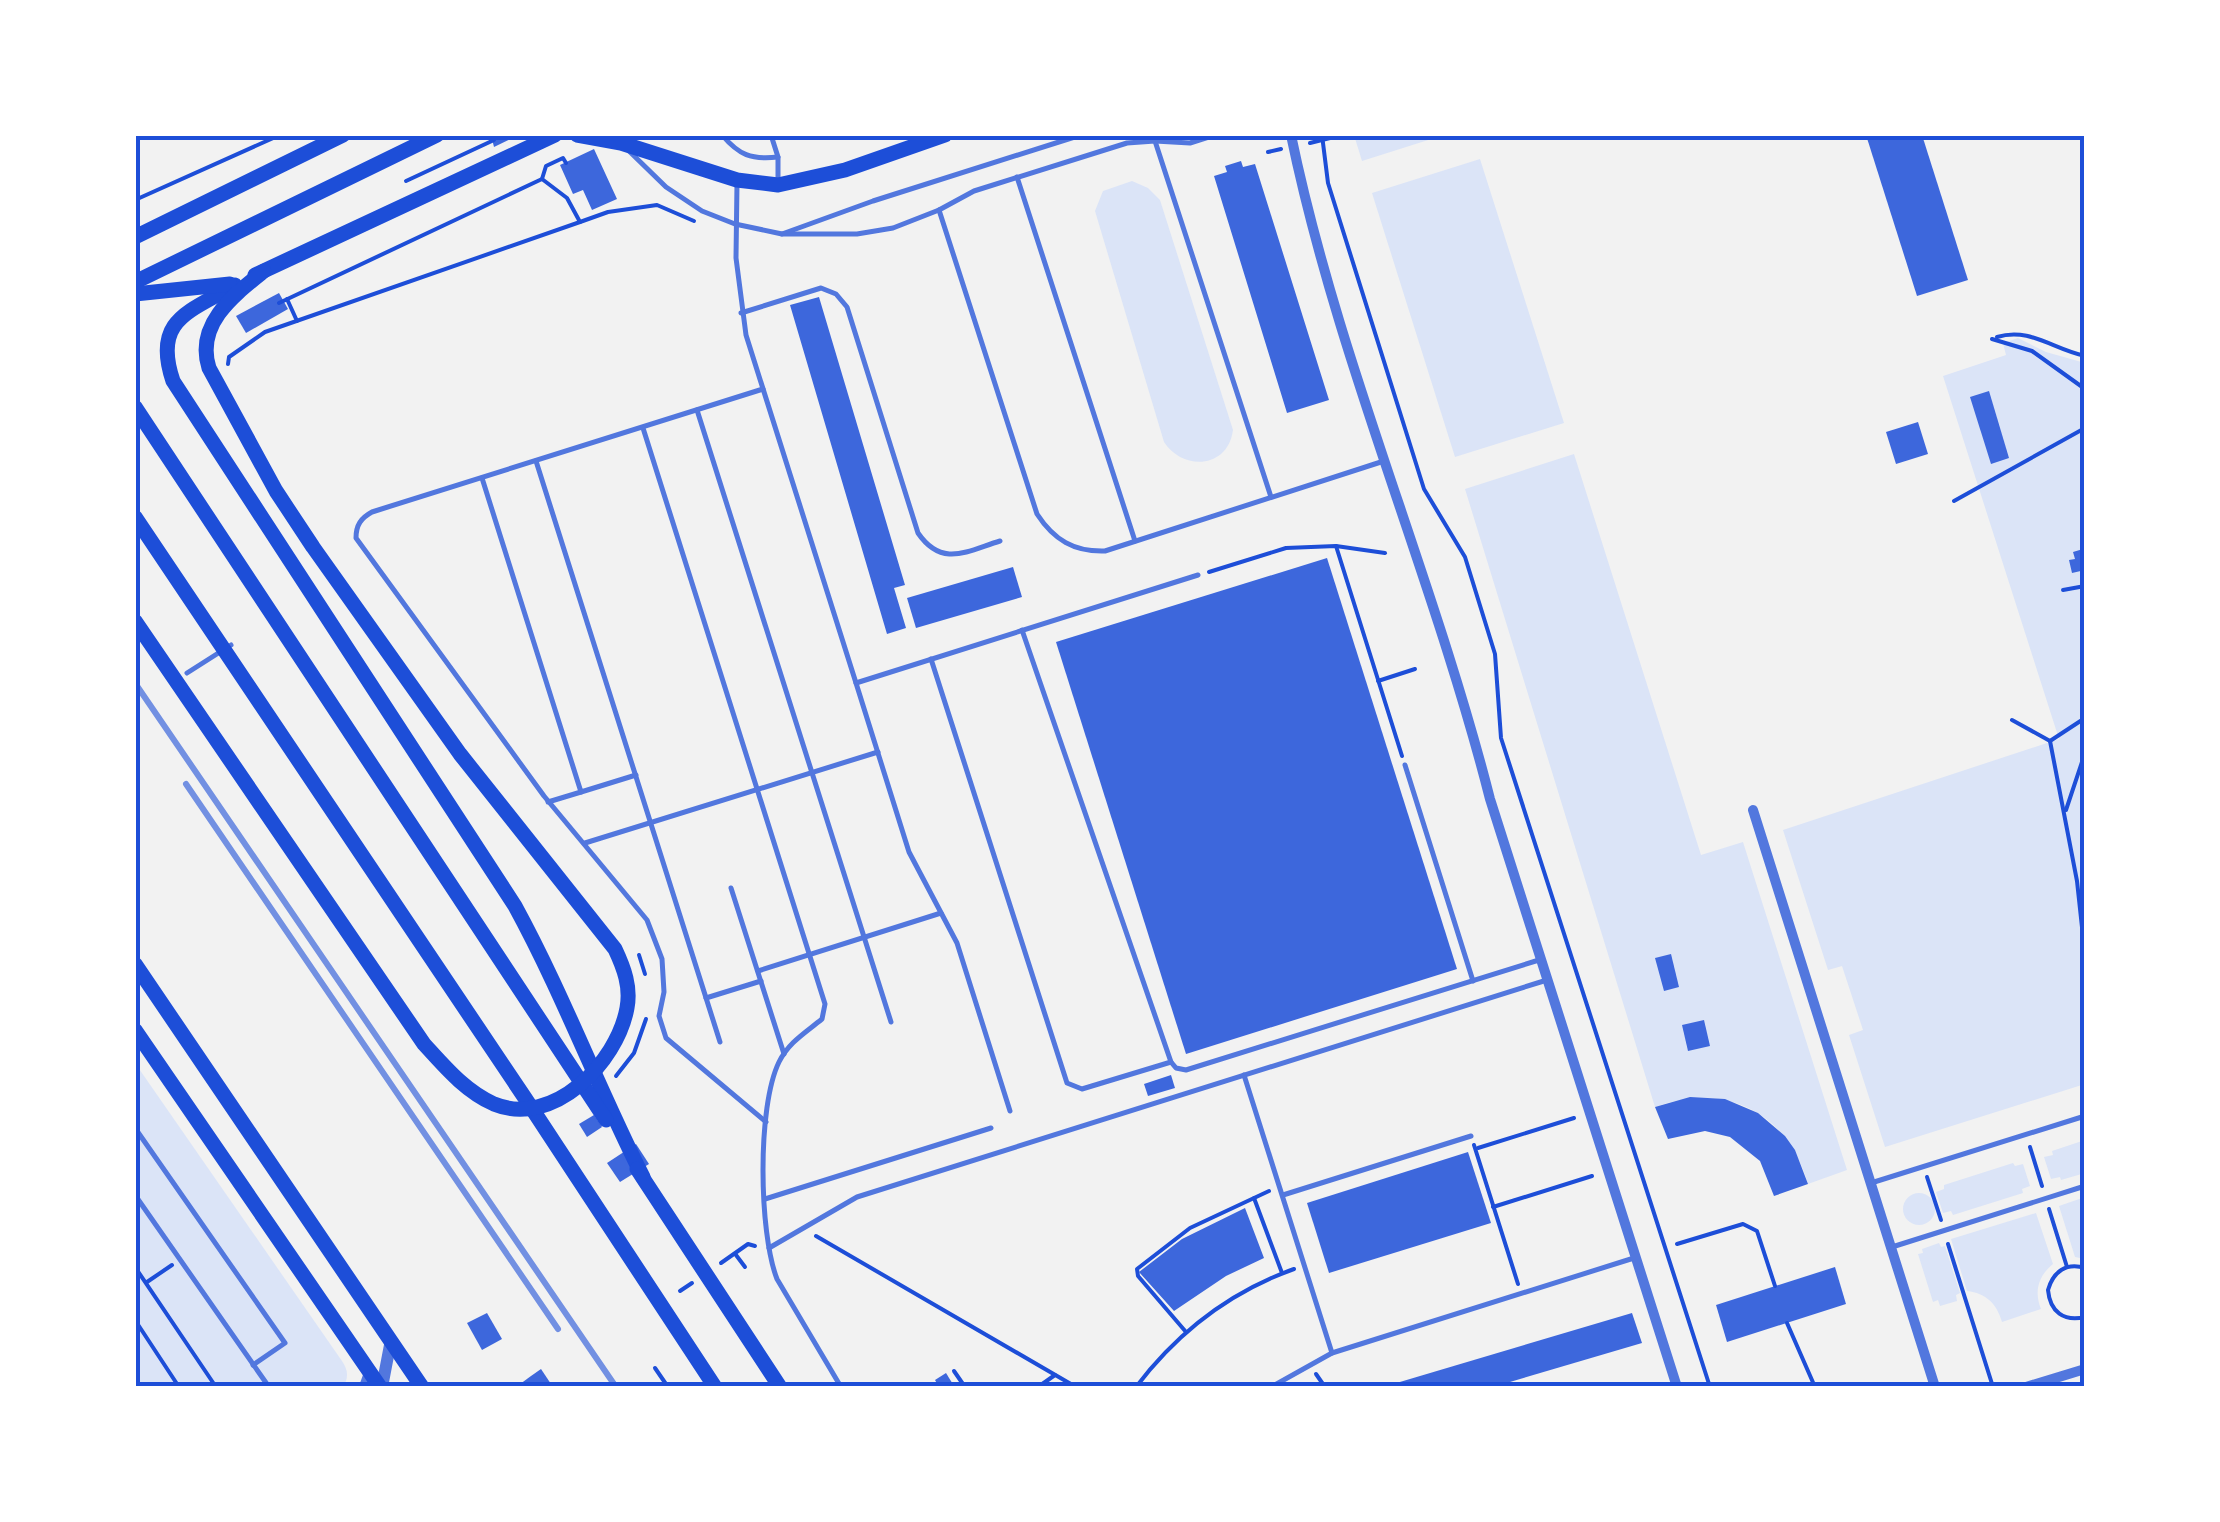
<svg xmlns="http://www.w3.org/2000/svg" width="2220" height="1522" viewBox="0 0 2220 1522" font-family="'Exo 2',sans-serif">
  <rect width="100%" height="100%" fill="#f2f2f2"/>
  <g fill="#dbe4f7">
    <polygon points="1354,135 1444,135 1362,161"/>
    <polygon points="1480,159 1564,423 1455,457 1372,193"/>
    <path d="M1132,181L1148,188L1160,200L1233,430C1228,468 1184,472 1164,442L1095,211L1103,191Z"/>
    <polygon points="2018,338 2046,352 2085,363 2085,1084 1885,1147 1849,1035 1863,1030 1842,966 1828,970 1783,830 2059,739 1943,376 2006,355 2003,343"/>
    <path d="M1574,454L1701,855L1743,842L1847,1170L1808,1184C1787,1112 1726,1081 1655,1107L1465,489Z"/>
    <path d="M135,1063L342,1361C348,1370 349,1377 343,1387H135Z"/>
    <polygon points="2085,1140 2085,1173 2061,1180 2060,1177 2051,1179 2044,1157 2053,1155 2052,1151"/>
    <polygon points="2013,1163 2015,1166 2023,1164 2030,1186 2022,1189 2023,1193 1953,1215 1951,1211 1943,1213 1936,1192 1944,1189 1944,1185"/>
    <circle cx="1919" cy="1209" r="16"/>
    <polygon points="2085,1197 2085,1259 2075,1257 2059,1206"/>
    <path d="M2036,1213L2053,1264C2038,1276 2034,1292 2041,1309L2002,1322C1997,1304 1986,1293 1967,1291L1951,1239Z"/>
    <polygon points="1939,1243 1941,1247 1945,1246 1960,1293 1956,1295 1957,1301 1940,1306 1938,1300 1933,1302 1918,1254 1923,1253 1922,1249"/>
  </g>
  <g fill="#3d67dc">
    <polygon points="491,135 519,135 494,147"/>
    <polygon points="1866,135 1922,135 1968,280 1917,296"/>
    <polygon points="594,149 617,199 592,210 583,190 573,194 560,165"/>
    <polygon points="1241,161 1243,167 1255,164 1329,400 1287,413 1214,176 1227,172 1225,166"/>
    <polygon points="279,293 288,309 246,333 236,316"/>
    <polygon points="819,297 905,585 894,588 906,628 887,634 790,305"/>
    <polygon points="1989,391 2009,458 1991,464 1970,397"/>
    <polygon points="1918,422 1928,454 1896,464 1886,432"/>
    <polygon points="2083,549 2085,570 2072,573 2069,560 2075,559 2073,552"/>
    <polygon points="1327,558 1457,969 1186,1054 1056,642"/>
    <polygon points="1013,567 1022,597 916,628 907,598"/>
    <polygon points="1671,954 1679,987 1664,991 1655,958"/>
    <polygon points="1704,1020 1710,1046 1688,1051 1682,1025"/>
    <polygon points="1171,1075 1175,1088 1148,1096 1144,1084"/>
    <polygon points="1690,1097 1725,1099 1758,1113 1785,1136 1795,1150 1808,1184 1774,1196 1760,1161 1730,1137 1705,1131 1668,1139 1655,1107"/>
    <polygon points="594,1115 602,1127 587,1137 579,1124"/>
    <polygon points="636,1144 649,1164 620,1182 607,1163"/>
    <polygon points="1468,1152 1491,1223 1329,1273 1307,1203"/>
    <polygon points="1245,1208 1264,1258 1226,1276 1174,1311 1139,1272 1182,1239"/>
    <polygon points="1835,1267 1846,1304 1727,1342 1716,1305"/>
    <polygon points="487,1313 502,1339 482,1350 467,1323"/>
    <polygon points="1632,1313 1642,1343 1493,1387 1383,1387"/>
    <polygon points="541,1369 553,1387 516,1387 531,1376"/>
    <polygon points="946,1373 954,1386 939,1387 935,1380"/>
  </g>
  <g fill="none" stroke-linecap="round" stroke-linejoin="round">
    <g stroke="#1d4ed8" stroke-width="4">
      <polyline points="1322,135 1328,183 1424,489 1465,557 1495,654 1501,738 1710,1387"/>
      <polyline points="1310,143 1334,137"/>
      <polyline points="1268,152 1281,149"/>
      <polyline points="542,179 567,198 580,222 608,212 657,205 694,221"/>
      <polyline points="406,181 494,140"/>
      <polyline points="135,200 280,135"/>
      <polyline points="287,299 297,321"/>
      <polyline points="279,303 542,179 546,166 563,158 566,163"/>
      <path d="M1997,337C2030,327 2052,349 2085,356"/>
      <polyline points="1992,339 2032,351 2085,389"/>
      <polyline points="228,364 229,357 265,332 580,222"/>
      <polyline points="1954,501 2085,428"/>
      <polyline points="1336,546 1385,553"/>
      <polyline points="1209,572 1286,548 1336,546 1402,756"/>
      <polyline points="2063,590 2085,586"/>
      <polyline points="1378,681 1415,669"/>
      <polyline points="2012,720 2050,741"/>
      <polyline points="2050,741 2077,881 2085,955"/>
      <polyline points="2050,741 2085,718"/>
      <polyline points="2066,810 2085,753"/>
      <polyline points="639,955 645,974"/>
      <polyline points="616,1076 634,1053 646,1019"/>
      <polyline points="1474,1145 1518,1284"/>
      <polyline points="2030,1147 2042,1186"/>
      <polyline points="1478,1148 1574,1118"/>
      <polyline points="1927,1177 1941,1220"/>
      <polyline points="1254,1198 1282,1273"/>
      <polyline points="1493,1207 1592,1176"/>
      <polyline points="2049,1209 2067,1267"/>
      <polyline points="816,1236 1076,1387"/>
      <polyline points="1677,1244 1743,1224 1757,1231 1775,1286"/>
      <polyline points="1948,1244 1993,1387"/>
      <polyline points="736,1255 745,1267"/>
      <polyline points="721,1263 748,1244 755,1246"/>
      <polyline points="135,1267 216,1387"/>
      <path d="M2085,1268C2066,1262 2053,1272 2048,1290C2050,1312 2064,1322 2085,1317"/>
      <polyline points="147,1282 172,1265"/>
      <polyline points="680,1291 692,1283"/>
      <polyline points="135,1320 179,1387"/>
      <polyline points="1787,1323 1815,1387"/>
      <polyline points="1186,1332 1138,1276 1137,1269 1190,1228 1269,1191"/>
      <polyline points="655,1368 668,1387"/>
      <polyline points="954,1371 965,1387"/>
      <polyline points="1316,1374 1325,1387"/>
      <polyline points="1038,1387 1055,1375"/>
      <path d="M1136,1387C1177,1333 1230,1292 1294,1269"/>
    </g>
    <g stroke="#5277de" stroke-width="5">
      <path d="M722,135C739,155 751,160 778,157"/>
      <polyline points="771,135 778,157 778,182"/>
      <polyline points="1155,141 1190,143 1215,135"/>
      <polyline points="627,149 666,187 702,211 735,224 782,234 873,201 1081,135"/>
      <polyline points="1017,177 1135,541"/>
      <polyline points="737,183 736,258 746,335 856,683"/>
      <path d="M939,210L1037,514C1054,540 1074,552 1105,551L1384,461"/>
      <polyline points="782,234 857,234 893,228 939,210 974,191 1127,143 1155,141 1271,497"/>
      <path d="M741,313L821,288L836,294L847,307L918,533C942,568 967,551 1000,541"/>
      <path d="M763,389L372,512C361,518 356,525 356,538L544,796L647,920L662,959L664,992L659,1016L666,1038L766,1122"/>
      <polyline points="697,410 891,1022"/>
      <path d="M643,428L825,1004L822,1019C805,1033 789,1042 779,1062C757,1107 759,1233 777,1279L841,1387"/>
      <polyline points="536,461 720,1042"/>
      <polyline points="482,478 581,792 636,775"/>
      <polyline points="1022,630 1171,1062 1176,1068 1186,1070 1539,960"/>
      <polyline points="931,659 1067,1083 1082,1089 1171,1062"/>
      <polyline points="187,673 231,645"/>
      <polyline points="1405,765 1473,981"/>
      <polyline points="548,802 581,792"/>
      <polyline points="585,843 878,752"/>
      <polyline points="731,888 784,1054"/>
      <polyline points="758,971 941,913"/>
      <polyline points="706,998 761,981"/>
      <polyline points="1244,1075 1332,1353"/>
      <polyline points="1010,1111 957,943 909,852 856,683 1198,575"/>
      <polyline points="135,1128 285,1343 253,1365"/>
      <polyline points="1871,1183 2085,1116"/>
      <polyline points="135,1195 269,1387"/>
      <polyline points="1283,1195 1471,1136"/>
      <polyline points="765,1199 991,1128"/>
      <polyline points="1892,1247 2085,1186"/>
      <polyline points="769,1248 857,1197 1547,980"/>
      <polyline points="1271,1387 1332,1353 1634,1258"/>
    </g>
    <g stroke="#5277de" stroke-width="10">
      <path d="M1291,135C1338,362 1433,575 1490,799L1677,1387"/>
      <polyline points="1753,810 1935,1387"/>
      <polyline points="2026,1387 2085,1369"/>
    </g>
    <g stroke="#5277de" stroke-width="12">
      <polyline points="365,1387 370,1373"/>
      <polyline points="382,1387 391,1340"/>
    </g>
    <g stroke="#1d4ed8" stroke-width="15">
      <polyline points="135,964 422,1387"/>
      <polyline points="135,1030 380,1387"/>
    </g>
    <g stroke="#1d4ed8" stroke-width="15">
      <polyline points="577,135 621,143 737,180 778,185 845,170 945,135"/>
      <polyline points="135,237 343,135"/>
      <polyline points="255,275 555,135"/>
      <polyline points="135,282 437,135"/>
      <path d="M235,285C190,312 152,319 173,381L515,906C563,994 598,1088 643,1177"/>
      <polyline points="135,294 230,284"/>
      <polyline points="135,407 606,1120"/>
      <polyline points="135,517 525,1098 715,1387"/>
      <path d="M135,621L424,1044C445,1067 465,1091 494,1104C553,1128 617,1063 627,1008C631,987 624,968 615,949L460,754L313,547L276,491L209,368C195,324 234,295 264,271"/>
      <polyline points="637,1169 780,1387"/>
    </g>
    <g stroke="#7290e2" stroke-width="6">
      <polyline points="135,683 616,1387"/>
      <polyline points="186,784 558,1329"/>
    </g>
  </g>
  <rect width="2220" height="1522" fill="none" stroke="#ffffff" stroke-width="275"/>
  <rect x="138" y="138" width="1944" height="1246" fill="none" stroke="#1d4ed8" stroke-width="4"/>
</svg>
